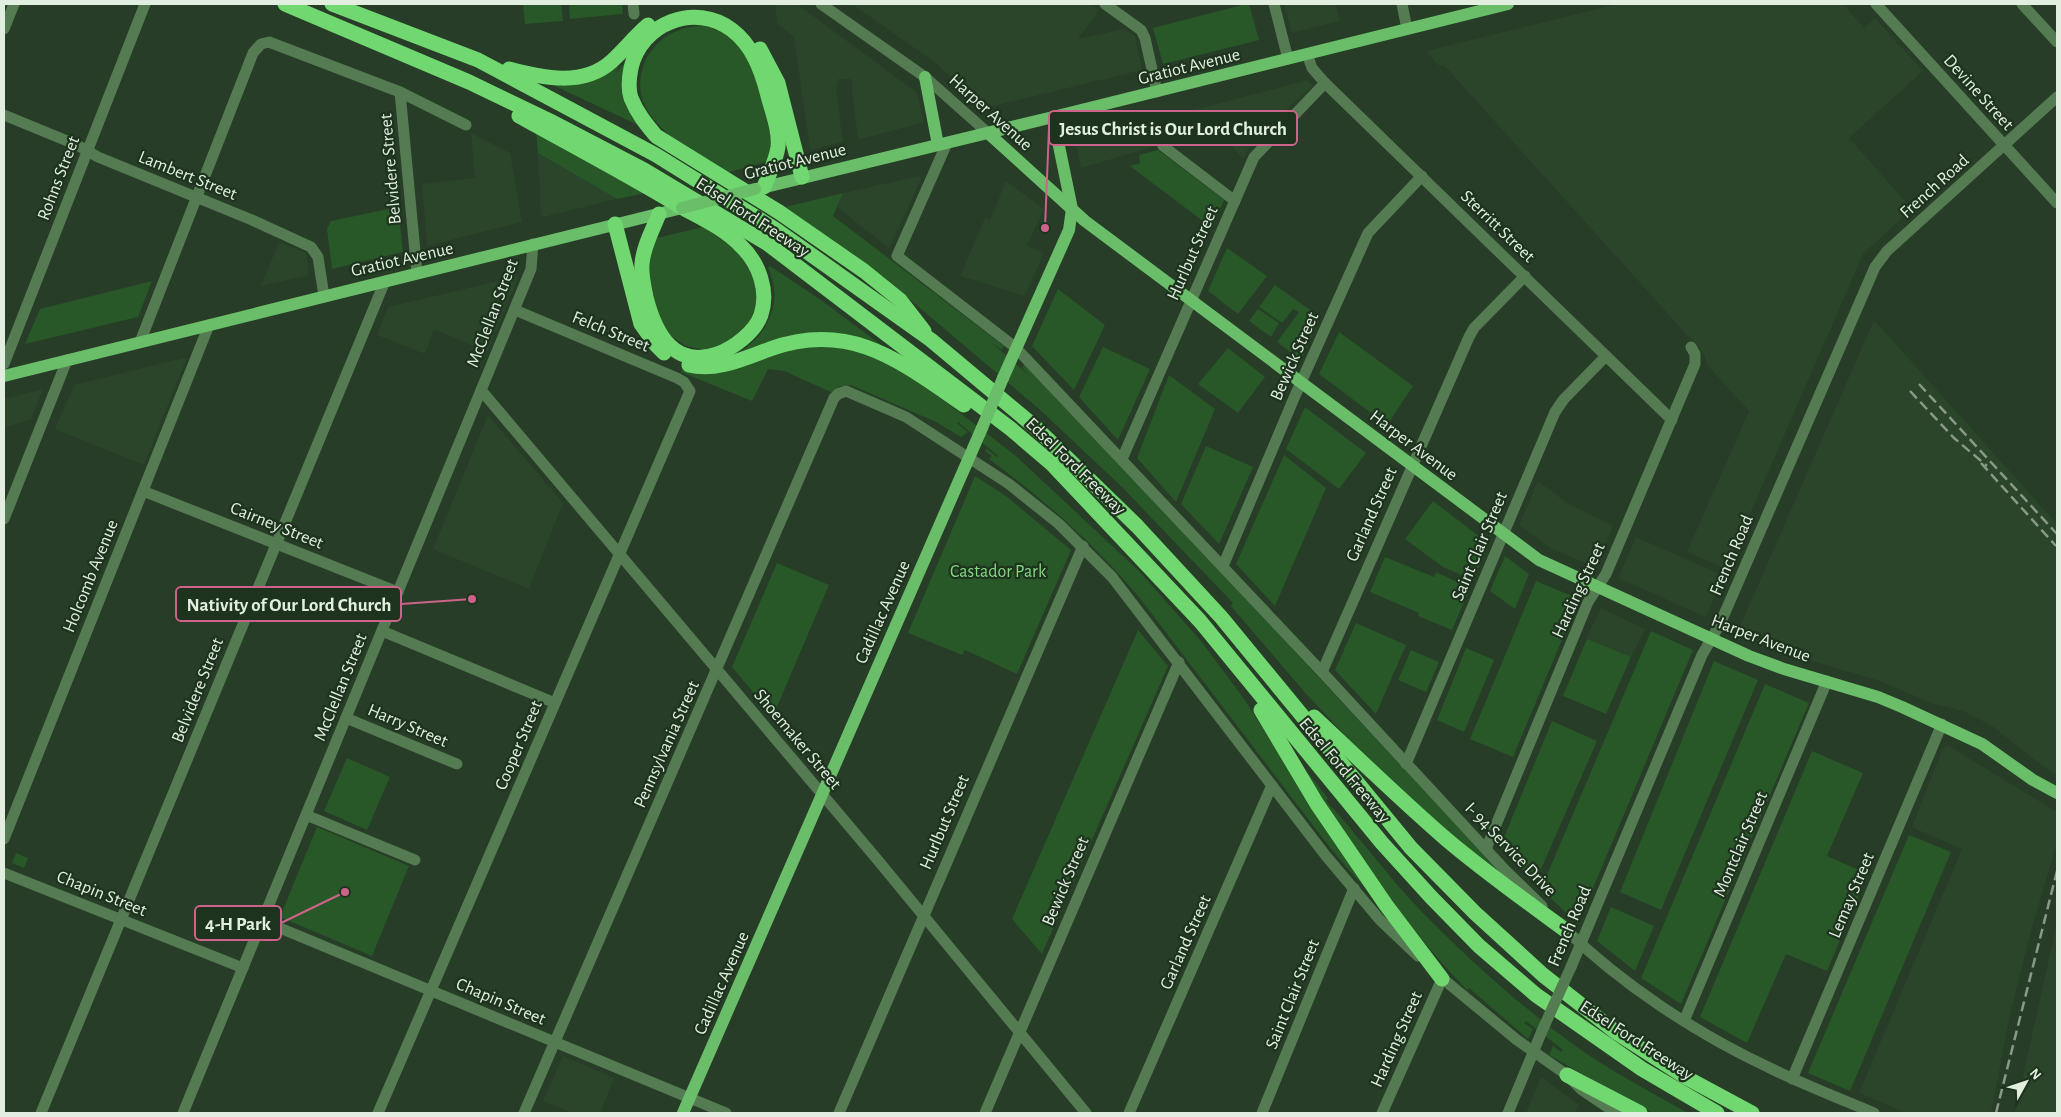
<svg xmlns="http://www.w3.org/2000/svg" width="2061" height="1117" viewBox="0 0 2061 1117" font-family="'Alegreya Sans',sans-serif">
  <rect width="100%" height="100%" fill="#273d27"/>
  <g fill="#2a4529">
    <polygon points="775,4 797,4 917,93 924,122 858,140 851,79 838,79 836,88 843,142 810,150 794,37 777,23"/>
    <polygon points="852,4 1090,4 1099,10 1078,39 1123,29 1135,36 1142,70 985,108 933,61"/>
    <polygon points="1284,4 1335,4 1340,21 1292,33"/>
    <polygon points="1617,4 1843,4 1864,28 1875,18 1923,71 1849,138 1912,209 1863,254 1726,569 1687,552 1749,411 1708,366 1704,354 1444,65 1439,66 1426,51"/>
    <polygon points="1308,80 1313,86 1253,139 1243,159 1217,128 1081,168 1075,138 1209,106"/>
    <polygon points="471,133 510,153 522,222 427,246 422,184 475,178"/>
    <polygon points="538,153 617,199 543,217 541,216"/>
    <polygon points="920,176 921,180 889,248 837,207 843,193"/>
    <polygon points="1006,181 1044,209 1027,246 1044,253 1025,296 960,276 985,218 990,220"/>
    <polygon points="279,242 306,253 309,275 261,286"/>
    <polygon points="519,276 487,352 434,329 425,354 377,335 388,307"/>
    <polygon points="1874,320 2057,524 2057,775 2045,768 1992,726 1963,711 1934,704 1880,681 1793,655 1737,633"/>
    <polygon points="187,357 144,465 55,429 74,385"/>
    <polygon points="43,389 31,419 4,428 4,399"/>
    <polygon points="488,415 563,503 529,589 433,549"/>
    <polygon points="1538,481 1567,503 1613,526 1596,568 1550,548 1519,525"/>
    <polygon points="1636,537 1724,576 1706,617 1618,578"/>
    <polygon points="1601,608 1645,629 1630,660 1586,639"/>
    <polygon points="1949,746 2057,812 2057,843 2032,927 2010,1015 1991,1113 1906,1113 1859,1093 1962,849 1912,827 1943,748"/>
    <polygon points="2057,922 2057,1113 2015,1113"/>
    <polygon points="563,1056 614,1078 600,1113 573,1113 543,1101"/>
    <polygon points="1541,1077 1579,1105 1575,1113 1526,1113"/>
  </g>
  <g fill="#285728">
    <polygon points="523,4 561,4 563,21 525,24"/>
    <polygon points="569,4 622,4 623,14 570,19"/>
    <polygon points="1246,4 1249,4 1259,40 1163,64 1153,28"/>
    <path d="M704,25L721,29L733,36L751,60L775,152L773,160L726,173C693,152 632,122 641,75C643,67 644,61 649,54C663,34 680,27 704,25Z"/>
    <polygon points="629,59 632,64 642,127 555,86 596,79 620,65 615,73"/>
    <polygon points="536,130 646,193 617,199 538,153"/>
    <polygon points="1158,150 1224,200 1212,228 1130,166 1140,163 1139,155"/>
    <polygon points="843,193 833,216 1004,346 1002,350 992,343 1032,378 1022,368 1025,362 1501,873 1455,838 1363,754 1308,696 1231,606 1233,603 1122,487 1038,408 882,276 785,207"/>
    <polygon points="398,207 403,252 332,269 327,229 331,221"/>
    <polygon points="703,227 740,252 757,275 757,315 735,340 706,350 686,346 671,336 660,323 641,250 644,241"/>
    <polygon points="1227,248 1267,276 1238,314 1208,291"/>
    <path d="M770,266L821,300L884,347L865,341L736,354C768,336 784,302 768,268Z"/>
    <polygon points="152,281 138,317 25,344 40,309"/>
    <polygon points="1275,285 1320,317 1301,360 1277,342 1299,312 1293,309 1282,323 1259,307"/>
    <polygon points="1058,289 1105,325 1074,390 1032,346"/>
    <polygon points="1258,309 1279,323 1271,337 1249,321"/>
    <polygon points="1339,332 1413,386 1387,425 1319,374"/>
    <path d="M812,346L846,347L885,359L942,399L1016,456L1140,572L1201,641L1242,696L1378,903L1331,849L1142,601C1096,545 1047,502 989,459L992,456L985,451L987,449L997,457L998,456L958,422L957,423L968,432L961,437L936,422L851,385L840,386L833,393L784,371L768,369L752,401L681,372L682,369L694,372L773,353Z"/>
    <polygon points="1103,347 1150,369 1118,440 1079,397"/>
    <polygon points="1228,348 1265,377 1238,413 1198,384"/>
    <polygon points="1169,375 1215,409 1176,502 1137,458"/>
    <polygon points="1305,407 1366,453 1339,489 1286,449"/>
    <polygon points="1206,446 1253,467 1219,544 1181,504"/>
    <polygon points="1284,455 1326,488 1275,606 1236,564"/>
    <polygon points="975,476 1006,496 1071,550 1017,674 965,650 962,655 908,633"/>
    <polygon points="1433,501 1489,544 1473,580 1443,567 1405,539"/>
    <polygon points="1505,556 1529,574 1515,609 1490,591"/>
    <polygon points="1385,557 1434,577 1436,572 1470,588 1452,630 1418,616 1419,613 1370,592"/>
    <polygon points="777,563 829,585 773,716 732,667"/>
    <polygon points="1536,581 1579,599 1513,757 1470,739"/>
    <polygon points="1356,623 1406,645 1376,714 1335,670"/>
    <polygon points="1138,630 1168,666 1042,954 1012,919"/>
    <polygon points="1651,631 1693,650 1578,924 1541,889"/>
    <polygon points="1587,639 1631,657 1606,714 1563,696"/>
    <polygon points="1466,648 1494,660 1464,732 1437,720"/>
    <polygon points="1411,650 1439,662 1426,692 1398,680"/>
    <polygon points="1714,661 1758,680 1661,910 1620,892"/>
    <polygon points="1765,684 1809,703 1681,1004 1641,978"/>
    <polygon points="1552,721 1597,741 1535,883 1500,847"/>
    <polygon points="1812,751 1863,773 1827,856 1868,874 1827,971 1786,954 1747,1043 1700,1017"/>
    <polygon points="347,758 390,777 367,830 324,811"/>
    <path d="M1308,773L1328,798L1326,801C1359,836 1387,875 1420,910C1472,963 1529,1014 1590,1056C1622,1077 1656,1095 1688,1113H1653L1616,1094V1093L1549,1055L1553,1046L1561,1052L1563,1050L1526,1021L1524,1023L1533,1029L1528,1039L1469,988L1467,990C1404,925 1355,849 1305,775Z"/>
    <polygon points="317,827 409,866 372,956 280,917"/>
    <polygon points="1909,835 1951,852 1850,1091 1808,1073"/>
    <polygon points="16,853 28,858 24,868 12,863"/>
    <polygon points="1611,907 1654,926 1635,971 1597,941"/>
  </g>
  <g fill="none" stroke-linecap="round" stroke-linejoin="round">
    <g stroke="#547b52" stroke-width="11">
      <polyline points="633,4 634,14"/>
      <polyline points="821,4 925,77 988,133"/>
      <polyline points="1105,4 1141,30 1145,38 1157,92"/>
      <polyline points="1274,4 1288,59"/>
      <polyline points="1402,4 1407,29"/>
      <polyline points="1876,4 2057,203"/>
      <polyline points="2022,4 2057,42"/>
      <polyline points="4,29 14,4"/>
      <polyline points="1307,54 1312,68 1325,83 1672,420"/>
      <polyline points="400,92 417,273"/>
      <polyline points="4,115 77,145 98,157 252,220 311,247 318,257 324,296"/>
      <polyline points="947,143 897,256 1016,348 1322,672 1505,870 1542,906"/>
      <polyline points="1163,146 1235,201"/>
      <polyline points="140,342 253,53 261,44 269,42 400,92 466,125"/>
      <polyline points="4,364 145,4"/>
      <polyline points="481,390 876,858 1086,1113"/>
      <polyline points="1122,459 1254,157 1325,83"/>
      <polyline points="143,491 398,592"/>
      <polyline points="4,519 67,360"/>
      <polyline points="1223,566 1294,398 1368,233 1422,176"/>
      <polyline points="382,631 555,703"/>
      <polyline points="1322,672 1469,337 1474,328 1525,276"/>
      <polyline points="346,718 457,764"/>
      <polyline points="1406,764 1555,412 1564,399 1606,356"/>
      <polyline points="306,815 415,860"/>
      <polyline points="4,839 209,325"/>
      <polyline points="1486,849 1588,602 1606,574 1695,364 1695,354 1691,347"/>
      <polyline points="4,873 243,968"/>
      <polyline points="263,921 726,1113"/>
      <path d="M1564,928C1621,984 1697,1034 1770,1068C1804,1085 1839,1098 1874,1113"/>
      <polyline points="1571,967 1702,655 1720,624 1875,267 1887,251 2057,97"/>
      <polyline points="1437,974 1517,1040 1567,1075 1582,1090 1616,1113"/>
      <polyline points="1684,1021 1827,681"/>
      <polyline points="1792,1079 1942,724"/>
      <polyline points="41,1113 385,281"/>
      <polyline points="183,1113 531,269 533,244"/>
      <polyline points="378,1113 690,391 684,382 677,378 515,310"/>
      <polyline points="524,1113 834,398 838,394 846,391 906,417 1009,484 1059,524 1112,577 1326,856 1380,920 1418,956"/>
      <polyline points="839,1113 1083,546"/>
      <polyline points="985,1113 1179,662"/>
      <polyline points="1129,1113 1272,785"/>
      <polyline points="1262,1113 1354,888"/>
      <polyline points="1382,1113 1442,979"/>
      <polyline points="1508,1113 1542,1031"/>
    </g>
    <g stroke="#6abd69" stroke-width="12">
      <polyline points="925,77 938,145"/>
      <polyline points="988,133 1085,221 1539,560 1749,656 1784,669 1878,697 1902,707 1982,744 2033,780 2057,793"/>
      <polyline points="757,189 1053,117 1508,4"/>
      <polyline points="4,376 682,208"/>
      <polyline points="1003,378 1069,230 1072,209 1053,117"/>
      <polyline points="683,1113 982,428"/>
    </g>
    <g stroke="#71d770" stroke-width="15">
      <polyline points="285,4 469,82 550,121 644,170 768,244 1011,429 1052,464 1200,621 1382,843 1431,897 1479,946 1536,995 1642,1069 1717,1113"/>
      <polyline points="332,4 478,60 656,155 775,229 931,340 1035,427 1137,526 1221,617 1411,848 1475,913 1543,975 1617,1033 1687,1078 1752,1113"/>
      <polyline points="760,49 778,83 802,177"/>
      <path d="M509,69C542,78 584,87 612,61C625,49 635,36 648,25"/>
      <path d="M519,116C573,146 628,175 681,207C701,218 725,229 741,246C759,263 769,291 761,315C755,332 734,348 717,354C674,369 655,333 646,297C644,287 641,275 642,264C643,247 653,229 659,214"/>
      <path d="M764,187C769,174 776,161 778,147C780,130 771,109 767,92C761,69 752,45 732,30C695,2 641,23 631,68C629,78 628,89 631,98C637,113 646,124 656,136L779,212L864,271L900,300L924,331"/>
      <polyline points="615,224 641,324 656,345 664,353"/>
      <path d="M689,365C716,372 745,358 770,349C851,320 901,362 964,405"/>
      <polyline points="1261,710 1317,804 1386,905 1442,979"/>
      <path d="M1314,717C1358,758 1401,800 1446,839C1485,872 1527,902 1568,932"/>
      <polyline points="1567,1075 1640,1113"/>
    </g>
    <g stroke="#898" stroke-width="2.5" stroke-dasharray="10 5" stroke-linecap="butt">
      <polyline points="1919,384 2057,534"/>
      <polyline points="1910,391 1954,438 1987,466"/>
      <polyline points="1981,463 2056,546"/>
      <polyline points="1996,1113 2057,871"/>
    </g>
    <polyline stroke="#547b52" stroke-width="11" points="1542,1031 1571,967"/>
    <g stroke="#6abd69" stroke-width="12">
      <polyline points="682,208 755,189"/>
      <polyline points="982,428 1003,378"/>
    </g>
  </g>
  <g text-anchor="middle" stroke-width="4.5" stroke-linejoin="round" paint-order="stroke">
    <g font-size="18" fill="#e1eee0" stroke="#1d331d">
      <text transform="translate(1189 66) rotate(-14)" y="6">Gratiot Avenue</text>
      <text transform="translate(1979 92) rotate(48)" y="6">Devine Street</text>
      <text transform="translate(991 112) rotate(42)" y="6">Harper Avenue</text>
      <text transform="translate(795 161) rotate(-14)" y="6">Gratiot Avenue</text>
      <text transform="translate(390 169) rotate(-95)" y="6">Belvidere Street</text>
      <text transform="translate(188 175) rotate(22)" y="6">Lambert Street</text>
      <text transform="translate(58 178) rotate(-69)" y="6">Rohns Street</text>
      <text transform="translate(1934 186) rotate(-42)" y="6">French Road</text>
      <text transform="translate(753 217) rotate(33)" y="6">Edsel Ford Freeway</text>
      <text transform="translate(1498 226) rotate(44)" y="6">Sterritt Street</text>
      <text transform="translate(1192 253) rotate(-66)" y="6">Hurlbut Street</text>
      <text transform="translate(402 259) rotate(-13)" y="6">Gratiot Avenue</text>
      <text transform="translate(492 313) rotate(-69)" y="6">McClellan Street</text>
      <text transform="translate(611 331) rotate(22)" y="6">Felch Street</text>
      <text transform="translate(1294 356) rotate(-66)" y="6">Bewick Street</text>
      <text transform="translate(1414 445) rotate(37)" y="6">Harper Avenue</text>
      <text transform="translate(1076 466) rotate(44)" y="6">Edsel Ford Freeway</text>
      <text transform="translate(1371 514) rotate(-66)" y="6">Garland Street</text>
      <text transform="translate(277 525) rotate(22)" y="6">Cairney Street</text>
      <text transform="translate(1479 546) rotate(-67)" y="6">Saint Clair Street</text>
      <text transform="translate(1731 555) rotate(-67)" y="6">French Road</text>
      <text transform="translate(90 576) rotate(-68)" y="6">Holcomb Avenue</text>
      <text transform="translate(1578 590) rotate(-65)" y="6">Harding Street</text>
      <text transform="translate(882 612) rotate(-66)" y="6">Cadillac Avenue</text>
      <text transform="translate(1761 638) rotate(21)" y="6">Harper Avenue</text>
      <text transform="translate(340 687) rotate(-68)" y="6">McClellan Street</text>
      <text transform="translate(197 690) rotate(-68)" y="6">Belvidere Street</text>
      <text transform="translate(408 725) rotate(23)" y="6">Harry Street</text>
      <text transform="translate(798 739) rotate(50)" y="6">Shoemaker Street</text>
      <text transform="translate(666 744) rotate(-66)" y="6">Pennsylvania Street</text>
      <text transform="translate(518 745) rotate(-67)" y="6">Cooper Street</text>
      <text transform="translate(1345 770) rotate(50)" y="6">Edsel Ford Freeway</text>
      <text transform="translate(944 822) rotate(-67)" y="6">Hurlbut Street</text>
      <text transform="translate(1740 844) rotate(-67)" y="6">Montclair Street</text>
      <text transform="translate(1511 849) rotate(46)" y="6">I- 94 Service Drive</text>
      <text transform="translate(1065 881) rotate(-67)" y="6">Bewick Street</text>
      <text transform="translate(102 893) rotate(22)" y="6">Chapin Street</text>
      <text transform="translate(1851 895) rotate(-67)" y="6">Lemay Street</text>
      <text transform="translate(1569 926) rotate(-67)" y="6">French Road</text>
      <text transform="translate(1185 942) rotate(-66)" y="6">Garland Street</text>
      <text transform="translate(721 983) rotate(-66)" y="6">Cadillac Avenue</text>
      <text transform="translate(1292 994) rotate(-68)" y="6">Saint Clair Street</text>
      <text transform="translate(501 1001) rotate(23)" y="6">Chapin Street</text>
      <text transform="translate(1396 1039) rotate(-66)" y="6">Harding Street</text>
      <text transform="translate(1637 1040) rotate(33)" y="6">Edsel Ford Freeway</text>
    </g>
    <g font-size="18" fill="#86d784" stroke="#1d331d">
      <text x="998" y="577">Castador Park</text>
    </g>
  </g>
  <path fill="none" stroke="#cd638a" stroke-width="2" d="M1045 228L1049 128M472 599L401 604M345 892L281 923"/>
  <g fill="#cd638a" stroke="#1d331d" stroke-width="2">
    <circle cx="1045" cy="228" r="5"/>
    <circle cx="472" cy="599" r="5"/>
    <circle cx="345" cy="892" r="5"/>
  </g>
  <g fill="#1d331d" stroke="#cd638a" stroke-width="2">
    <rect x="1049" y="111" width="248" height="34" rx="5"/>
    <rect x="176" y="587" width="225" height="34" rx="5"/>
    <rect x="195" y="906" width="86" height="34" rx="5"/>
  </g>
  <g font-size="19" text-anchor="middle" font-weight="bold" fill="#e1eee0">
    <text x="1173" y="135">Jesus Christ is Our Lord Church</text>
    <text x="289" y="611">Nativity of Our Lord Church</text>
    <text x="238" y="930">4-H Park</text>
  </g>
  <rect width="2061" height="1117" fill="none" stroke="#e1eee0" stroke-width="10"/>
  <g transform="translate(2026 1082) rotate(50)" stroke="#1d331d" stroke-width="4" paint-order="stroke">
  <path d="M0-4L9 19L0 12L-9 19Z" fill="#e1eee0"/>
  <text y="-8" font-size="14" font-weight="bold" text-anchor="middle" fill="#e1eee0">N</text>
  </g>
</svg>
